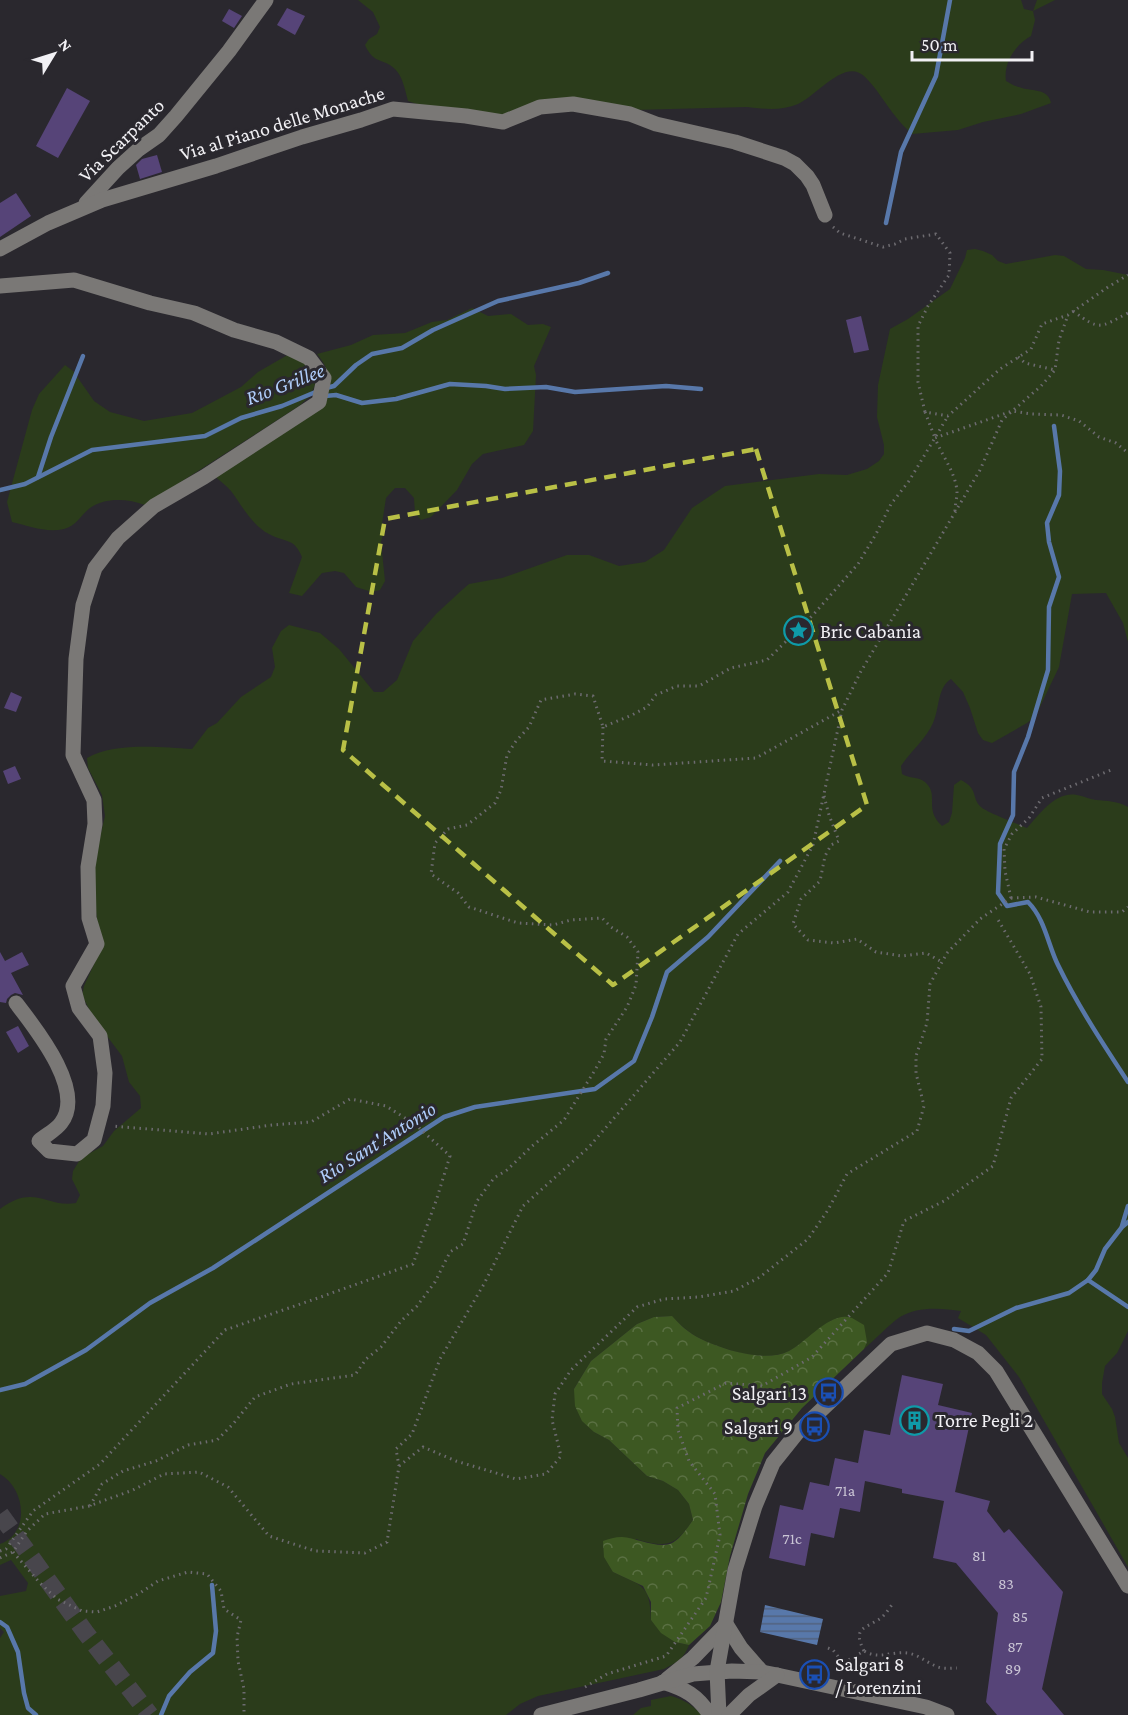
<svg xmlns="http://www.w3.org/2000/svg" width="1128" height="1715" viewBox="0 0 1128 1715" font-family="'Crimson Pro',serif">
  <defs>
    <pattern id="forest-crowns" width="20" height="18" patternUnits="userSpaceOnUse" patternTransform="scale(1.5)"><rect width="20" height="18" fill="#3d5822"/><path d="M2 6a3 3 0 1 1 6 0M12 15a3 3 0 1 1 6 0" fill="none" stroke="#5a7043"/></pattern>
    <pattern id="water-rules" width="6" height="5" patternUnits="userSpaceOnUse" patternTransform="scale(1.5)"><rect width="6" height="5" fill="#5878aa"/><path d="M0 2.5h6" fill="none" stroke="#51627e"/></pattern>
  </defs>
  <rect width="100%" height="100%" fill="#2a282e"/>
  <g fill="#2b3c1b">
    <path d="M358,0H1021L1024,9L1033,11L1037,0H1055L1033,11L1035,20L1031,36C1016,44 1003,63 1006,81C1010,83 1014,86 1019,87C1030,92 1048,87 1051,103L1021,114L983,122L958,130L912,134C906,128 900,123 896,117C885,104 877,88 864,76C845,58 817,95 798,104C782,111 764,109 747,107L632,110L615,108L504,116L417,104L408,101C405,90 403,77 395,69C382,57 374,65 365,45L369,39L377,34L380,27L373,12Z"/>
    <path d="M975,249L983,251L992,255L998,261L1006,264L1055,255L1064,256L1086,269L1103,270L1128,275V642L1123,623L1106,593L1072,594L1059,667L1038,711L1033,718L1027,723L992,743L983,740L978,733L970,708L963,692L951,679C937,688 940,707 933,723C926,739 911,751 901,766L902,774C910,779 918,776 925,782C940,795 923,808 942,826L949,822L952,813L954,785L961,780C979,789 971,798 981,807C986,812 1018,824 1027,828C1040,814 1055,791 1077,795C1083,796 1089,799 1096,800C1107,801 1118,801 1128,807V1331L1117,1353L1105,1366L1102,1383V1394L1112,1409L1115,1417L1119,1443L1128,1458V1567L1019,1377L986,1335L958,1318L961,1311C942,1308 917,1306 900,1317C887,1326 876,1339 864,1349L867,1342L832,1320C818,1330 805,1342 791,1350C766,1364 724,1350 701,1339C690,1334 681,1325 671,1316L654,1317L637,1324L591,1361L574,1389L594,1432L609,1440L647,1476L663,1481L678,1490L689,1504L693,1520C675,1547 666,1548 636,1539L613,1572C643,1586 650,1585 651,1620L675,1642L689,1645C683,1660 677,1662 664,1669L538,1696L520,1704L506,1715H0V1638L4,1632L0,1628V1596L26,1591L28,1583L11,1560L0,1565V1544C31,1533 25,1488 0,1474V1209C35,1183 45,1208 76,1203L80,1195L72,1179L73,1171L81,1158L103,1146L114,1131L141,1108L140,1096L129,1082L122,1056L94,1019L82,995L84,986L101,949L94,897L93,867L105,816L102,795L88,768L87,758C114,742 161,747 192,749L208,728L217,723L241,697L271,677L275,667L272,648L281,631L289,625L320,633L339,649L374,692H383L397,680L413,641L436,614L462,590L469,584L502,578L567,555H589L619,566L645,562L664,550L692,508L725,486L819,474L847,475L867,469L879,461L884,454V445L877,417L878,385L890,329L908,319L950,289L965,258L967,250Z"/>
    <path d="M472,308L488,316L511,314L528,325L543,324L551,327L534,366L536,375L533,431L524,445L483,454L472,464L457,490L431,517L421,520L415,513L414,498L405,488H395L386,498L382,524L383,535L381,542L385,581L380,590L372,592L356,587L344,573L335,571L322,573L302,596L289,593L302,557C294,537 285,543 269,534C252,525 242,506 231,491C226,485 219,480 213,475L325,403C329,381 332,372 317,354L351,345L373,335L405,333L432,322L447,320Z"/>
    <path d="M291,353L306,360L318,378L310,396L299,406L145,505C128,499 106,497 90,508C81,515 76,526 64,529C46,533 29,526 12,522L7,502L32,410L39,394L65,365L73,371L94,401L110,412L144,421L192,413L241,387L258,372Z"/>
    <path d="M671,1696C685,1700 692,1705 702,1715H633L641,1708L651,1706V1700Z"/>
  </g>
  <path fill="url(#forest-crowns)" d="M672,1316C680,1325 689,1333 701,1339C724,1350 765,1363 789,1351C807,1342 831,1310 852,1318C856,1320 860,1323 864,1325L867,1342L864,1349L802,1408L765,1453L748,1494L730,1556L721,1602L710,1626L689,1645L675,1642L661,1633L651,1620V1602L643,1586L613,1572L604,1557L603,1541C609,1539 615,1537 622,1537C636,1538 656,1548 670,1544C680,1540 687,1528 693,1520L689,1504L678,1490L663,1481L647,1476L609,1440L594,1432L582,1421L575,1406L574,1389L591,1361L637,1324L654,1317Z"/>
  <polygon fill="url(#water-rules)" points="765,1605 823,1619 817,1645 760,1632"/>
  <g fill="none" stroke-linecap="round" stroke-linejoin="round">
    <g stroke="#5878aa" stroke-width="4.5">
      <polyline points="886,223 901,152 936,76 950,0"/>
      <polyline points="326,388 334,386 356,365 372,354 402,348 433,330 498,301 579,283 608,273"/>
      <polyline points="325,396 336,395 362,403 396,399 450,384 486,386 505,389 546,387 575,392 666,386 701,389"/>
      <path d="M1054,426L1060,471L1059,495L1047,523L1049,542L1059,577L1049,607L1048,670L1028,737L1014,772L1013,815L1000,844L998,893L1007,906L1028,902C1045,919 1048,945 1058,965C1078,1006 1103,1044 1128,1082"/>
      <polyline points="38,477 51,437 83,356"/>
      <polyline points="0,490 25,484 92,450 205,436 241,418 282,406 318,391"/>
      <polyline points="1122,1226 1128,1206"/>
      <polyline points="1088,1280 1128,1307"/>
      <polyline points="954,1329 969,1331 1016,1308 1069,1293 1088,1280 1096,1270 1105,1249 1122,1227 1128,1222"/>
      <polyline points="0,1390 25,1384 86,1350 150,1303 213,1268 444,1117 475,1107 595,1089 634,1061 652,1017 667,972 708,937 780,861"/>
      <polyline points="0,1622 7,1627 18,1652 24,1693 28,1708 36,1715"/>
      <polyline points="161,1715 169,1696 190,1672 213,1653 216,1631 212,1585"/>
    </g>
  </g>
  <g fill="#564478">
    <polygon points="287,8 305,16 295,35 277,25"/>
    <polygon points="229,9 242,16 234,28 222,21"/>
    <polygon points="67,88 90,101 58,158 36,146"/>
    <polygon points="157,155 162,172 140,179 136,165 142,159"/>
    <polygon points="16,193 31,216 0,237 0,203"/>
    <polygon points="861,316 869,350 854,353 846,320"/>
    <polygon points="11,692 22,697 16,712 4,708"/>
    <polygon points="15,766 21,779 8,784 3,771"/>
    <polygon points="0,952 5,961 22,952 29,965 11,973 23,995 15,993 11,995 7,999 6,1003 0,1002"/>
    <polygon points="18,1026 29,1046 18,1053 6,1032"/>
    <polygon points="902,1375 943,1384 938,1405 972,1413 955,1492 990,1501 987,1511 1004,1533 1009,1529 1063,1592 1042,1689 1064,1715 997,1715 986,1702 998,1613 956,1563 933,1558 944,1501 902,1493 902,1489 865,1481 860,1512 840,1508 834,1538 811,1533 805,1566 769,1558 780,1505 803,1510 810,1482 829,1486 835,1458 858,1463 864,1430 890,1435"/>
  </g>
  <g fill="none" stroke-linecap="round" stroke-linejoin="round">
    <polyline stroke="#48464c" stroke-width="18" stroke-dasharray="18 9" stroke-linecap="butt" points="0,1514 85,1632 150,1715"/>
    <g stroke="#6d6b70" stroke-width="3" stroke-dasharray="1.5 4.5" stroke-linecap="butt">
      <polyline points="833,227 840,233 883,247 895,244 905,239 936,234 950,253 949,275 928,306 918,326 918,382 925,412 948,416 1000,369 1031,349 1042,324 1068,315 1108,287 1128,275"/>
      <path d="M1073,311C1100,331 1099,328 1128,313"/>
      <polyline points="1018,357 1025,363 1055,370"/>
      <polyline points="925,412 935,438"/>
      <path d="M955,511C955,505 957,498 957,492C956,473 942,456 935,438L1012,411L1031,414L1061,415L1079,421L1099,437L1116,443L1128,453"/>
      <polyline points="603,727 602,761 653,765 756,758 842,710"/>
      <polyline points="824,796 829,815 839,841 831,845 825,856 820,881 801,899 793,924 808,940 834,943 857,939 876,952 902,956 926,953 942,962"/>
      <polyline points="1011,898 1005,871 1004,849 1012,834 1029,818 1042,798 1111,770"/>
      <polyline points="1011,898 1036,897 1090,912 1122,912 1128,907"/>
      <polyline points="399,1466 423,1447 456,1461 516,1479 546,1474 561,1456 552,1420 555,1394 571,1370 637,1307 664,1299 699,1297 734,1291 760,1277 808,1239 828,1210 847,1174 917,1131 924,1106 916,1073 916,1056 927,1023 930,984 947,953 980,919 1011,898"/>
      <polyline points="90,1506 102,1484 123,1471 156,1461 188,1445 217,1440 233,1424 255,1397 291,1384 355,1375 366,1359 381,1347 401,1321 417,1306 435,1282 450,1252 463,1244 477,1201 494,1178 507,1170 531,1147 564,1120 595,1070 604,1054 606,1039 627,1007 636,985 638,952 627,937 611,927 602,918 571,920 553,925 518,923 469,907 458,893 431,874 435,843 448,829 467,825 495,803 501,790 507,755 516,741 529,727 541,700 575,694 593,696 603,727 632,715 647,707 656,695 677,686 699,686 731,668 767,660 813,615 858,564 876,534 891,504 909,481 948,416"/>
      <polyline points="0,1551 6,1549 33,1511 100,1464 225,1330 315,1299 413,1264 436,1201 450,1156 416,1125 386,1106 350,1099 311,1122 272,1125 209,1134 112,1126"/>
      <polyline points="13,1552 40,1583 57,1599 82,1611 97,1612 115,1606 140,1593 158,1581 188,1572 207,1574 221,1591 224,1609 241,1620 237,1637 238,1661 244,1689 244,1715"/>
      <polyline points="0,1558 13,1552 27,1531 45,1514 89,1506 133,1490 164,1474 199,1472 228,1487 269,1536 315,1551 365,1553 387,1542 399,1466 396,1449 412,1434 440,1359 484,1284 523,1206 589,1147 680,1042 738,934 788,892 813,845 842,710 860,673 980,470 1002,420 1041,386 1055,370 1059,340 1068,315"/>
      <polyline points="828,1648 833,1650 843,1663"/>
      <path d="M864,1651C852,1627 865,1629 881,1618C886,1614 890,1607 894,1602"/>
      <path d="M835,1671L843,1663L864,1651C879,1660 892,1651 907,1653C918,1654 927,1663 938,1667C944,1669 950,1668 957,1668"/>
      <polyline points="585,1687 607,1674 666,1656 706,1598 720,1535 715,1494 689,1461 678,1430 677,1408 726,1383 762,1386 812,1357 888,1273 904,1221 944,1201 993,1166 1011,1098 1042,1059 1041,1007 1030,974 997,918"/>
    </g>
    <g stroke="#7a7876" stroke-width="15">
      <polyline points="86,203 118,168 139,149 159,135 176,116 229,51 266,0"/>
      <polyline points="0,249 48,223 102,200 216,166 302,137 361,120 393,109 466,116 503,122 540,107 573,104 630,114 656,124 735,142 784,158 795,164 807,176 813,185 825,215"/>
      <path d="M0,286L74,280L150,303L194,313L234,330L276,342L309,358L324,378L319,402L204,477L154,506L118,538L95,568L83,605L76,659L73,755L94,800L95,824L88,867L89,918L97,944L73,986L79,1008L100,1036L105,1073L103,1106L94,1140L77,1154L49,1151L39,1141C46,1135 56,1130 61,1123C86,1091 36,1029 16,1003"/>
      <polyline points="726,1624 741,1648 762,1672"/>
      <polyline points="667,1679 693,1658 726,1624"/>
      <path d="M663,1682C685,1689 697,1695 710,1715"/>
      <polyline points="541,1715 639,1690 693,1674 732,1671 762,1672 777,1675 926,1707 947,1715"/>
      <polyline points="719,1715 717,1671 735,1570 755,1506 773,1463 797,1433 891,1344 927,1333 954,1340 978,1353 996,1371 1128,1586"/>
      <polyline points="729,1715 749,1695 777,1675"/>
    </g>
  </g>
  <path fill="none" stroke="#b9c046" stroke-width="4.5" stroke-dasharray="12 8" stroke-linejoin="round" d="M756,449L867,805L613,985L343,750L385,519Z"/>
  <defs>
    <symbol id="sight-ring" viewBox="-11 -11 22 22"><circle r="9.5" fill="#2a282e" stroke="#0f9aa8" stroke-width="1.5"/><path d="M0-6L1.8-2.2L6-1.7L2.9 1.2L3.7 5.4L0 3.3L-3.7 5.4L-2.9 1.2L-6-1.7L-1.8-2.2Z" fill="#0f9aa8"/></symbol>
    <symbol id="bus-ring" viewBox="-11 -11 22 22"><circle r="9.5" fill="#2a282e" stroke="#1a4fb4" stroke-width="1.5"/><path d="M-5-6H5V4H4V6H2V4H-2V6H-4V4H-5ZM-3.5-4V0h7V-4ZM-3.5 1.2v1.5H-2V1.2ZM2 1.2v1.5H3.5V1.2Z" fill="#1a4fb4"/></symbol>
    <symbol id="building-ring" viewBox="-11 -11 22 22"><circle r="9.5" fill="#2a282e" stroke="#0f9aa8" stroke-width="1.5"/><path d="M-4-6H4V6H1V3H-1V6H-4ZM-2.5-4.3h1.7v1.8h-1.7ZM.8-4.3h1.7v1.8H.8ZM-2.5-1h1.7V.8h-1.7ZM.8-1h1.7V.8H.8Z" fill="#0f9aa8"/></symbol>
  </defs>
  <g fill-rule="evenodd">
    <use href="#sight-ring" x="782" y="614" width="33" height="33"/>
    <use href="#bus-ring" x="812" y="1376" width="33" height="33"/>
    <use href="#building-ring" x="898" y="1404" width="33" height="33"/>
    <use href="#bus-ring" x="798" y="1410" width="33" height="33"/>
    <use href="#bus-ring" x="798" y="1658" width="33" height="33"/>
  </g>
  <g text-anchor="middle" stroke-width="6" stroke-linejoin="round" paint-order="stroke">
    <g font-size="16" fill="#cac5d5">
      <text x="845" y="1496">71a</text>
      <text x="792" y="1544">71c</text>
      <text x="979" y="1561">81</text>
      <text x="1006" y="1589">83</text>
      <text x="1020" y="1622">85</text>
      <text x="1015" y="1652">87</text>
      <text x="1013" y="1674">89</text>
    </g>
    <g font-size="20" fill="#f1f0f4" stroke="#2a282e">
      <text transform="translate(282 123) rotate(-17)" y="7">Via al Piano delle Monache</text>
      <text transform="translate(121 140) rotate(-44)" y="7">Via Scarpanto</text>
    </g>
    <g font-size="20" fill="#f1f0f4" stroke="#2a282e" text-anchor="start">
      <text x="820" y="638">Bric Cabania</text>
      <text x="807" y="1400" text-anchor="end">Salgari 13</text>
      <text x="935" y="1427">Torre Pegli 2</text>
      <text x="793" y="1434" text-anchor="end">Salgari 9</text>
      <text x="835" y="1671">Salgari 8<tspan x="835" dy="23">/ Lorenzini</tspan></text>
    </g>
    <g font-size="21" font-style="italic" fill="#b0cdfa" stroke="#2a282e">
      <text transform="translate(285 384) rotate(-21)" y="7">Rio Grillee</text>
      <text transform="translate(377 1142) rotate(-32)" y="7">Rio Sant'Antonio</text>
    </g>
  </g>
  <g transform="translate(54 54) rotate(52)" stroke="#2a282e" stroke-width="4.5" paint-order="stroke">
  <path d="M0-4.5L10 22L0 15L-10 22Z" fill="#f1f0f4"/>
  <text y="-9" font-size="16" font-weight="bold" text-anchor="middle" fill="#f1f0f4">N</text>
  </g>
  <path d="M912 51v9h120v-9" fill="none" stroke="#f1f0f4" stroke-width="3"/>
  <text x="921" y="51" font-size="18" fill="#f1f0f4" stroke="#2a282e" stroke-width="4.5" paint-order="stroke">50 m</text>
</svg>
